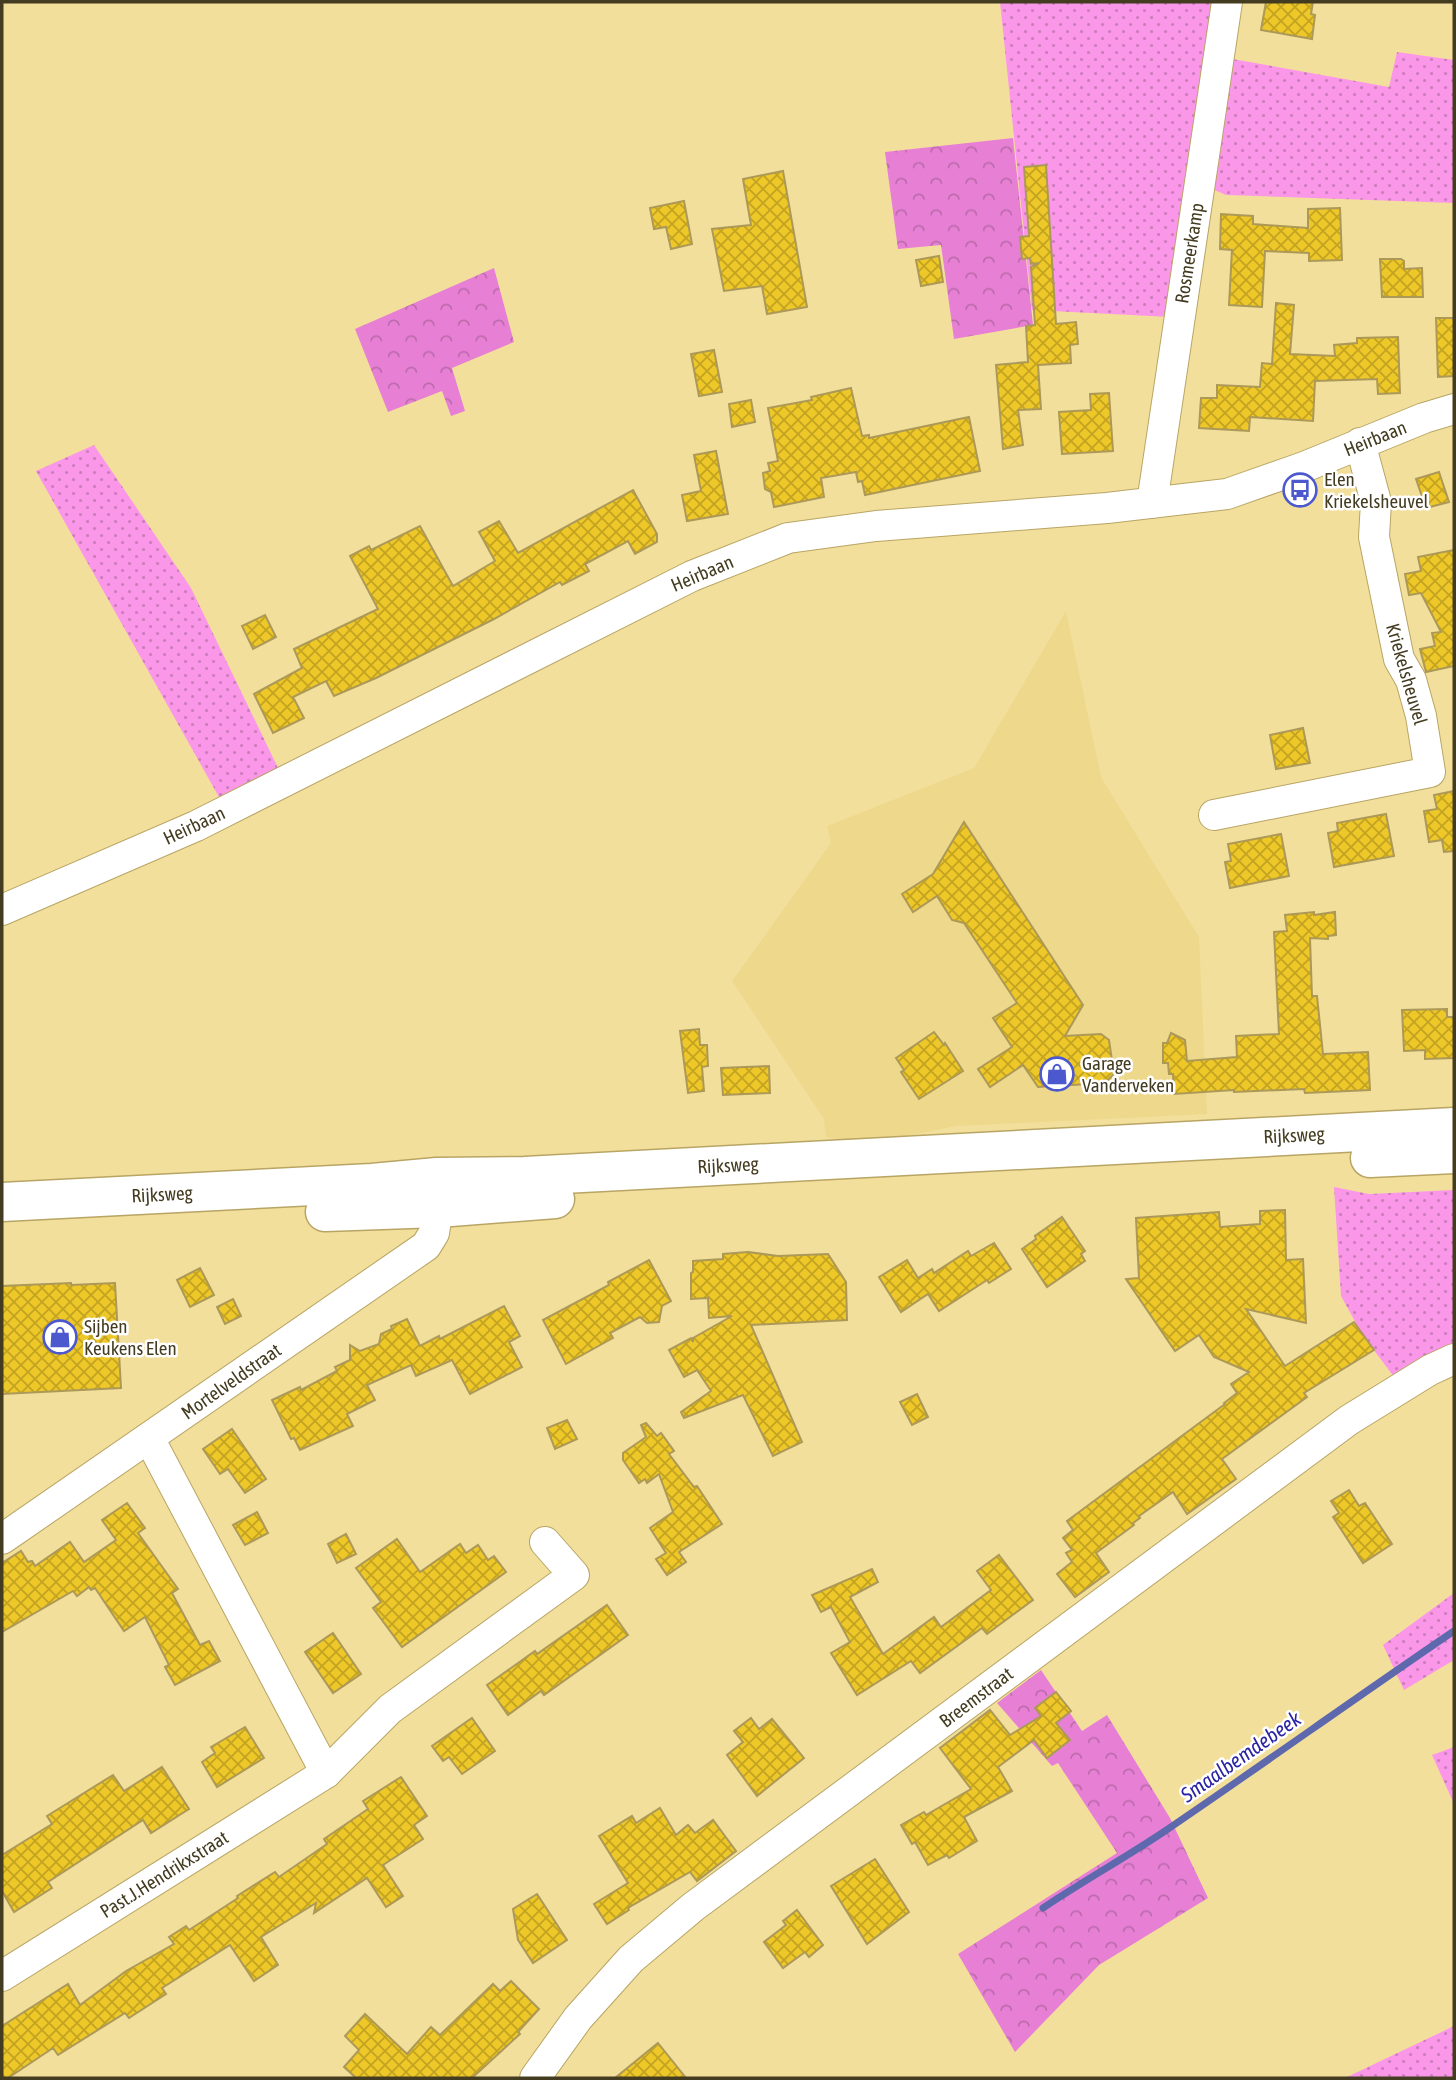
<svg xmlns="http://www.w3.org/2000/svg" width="1456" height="2080" viewBox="0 0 1456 2080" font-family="'Asap Condensed',sans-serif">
  <defs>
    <pattern id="grass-dots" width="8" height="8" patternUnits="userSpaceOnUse" patternTransform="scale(1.75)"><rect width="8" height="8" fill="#fb97e9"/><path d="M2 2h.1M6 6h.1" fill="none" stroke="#cd7cbc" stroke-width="1.8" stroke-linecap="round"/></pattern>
    <pattern id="forest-crowns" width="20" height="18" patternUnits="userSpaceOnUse" patternTransform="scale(1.75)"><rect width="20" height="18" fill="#e780d5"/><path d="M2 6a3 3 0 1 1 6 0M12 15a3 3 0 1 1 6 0" fill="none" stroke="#bd6aac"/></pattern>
    <pattern id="building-cross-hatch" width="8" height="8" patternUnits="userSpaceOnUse" patternTransform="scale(1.75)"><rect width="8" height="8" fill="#eec728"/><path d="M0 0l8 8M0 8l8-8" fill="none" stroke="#c2a322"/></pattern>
  </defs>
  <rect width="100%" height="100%" fill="#f3df9c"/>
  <polygon fill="#eed88c" points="1066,611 1101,777 1199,937 1207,1114 956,1126 896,1138 841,1140 826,1137 824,1119 732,981 831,843 827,826 974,768"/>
  <g fill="url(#grass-dots)">
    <polygon points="1000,2 1218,2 1170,317 1032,310"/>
    <polygon points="1397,52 1454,60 1454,203 1226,195 1212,189 1227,58 1389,87"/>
    <polygon points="94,445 191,588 279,770 219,797 36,471"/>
    <polygon points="1334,1187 1369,1194 1454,1190 1454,1347 1394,1377 1362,1334 1341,1296"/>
    <polygon points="1454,1593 1454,1660 1404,1690 1383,1645"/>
    <polygon points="1454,1747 1454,1804 1432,1755"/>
    <polygon points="1454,2026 1454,2078 1345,2078"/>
  </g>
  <g fill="url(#forest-crowns)">
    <polygon points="1013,138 1033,325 954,339 941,245 898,249 885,152"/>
    <polygon points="494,268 514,342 452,368 465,411 451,416 442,391 388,412 355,329"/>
    <polygon points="1041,1670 1082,1731 1107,1715 1170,1818 1208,1898 1099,1965 1015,2052 958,1954 1117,1853 1058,1763 1052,1766 997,1703"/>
  </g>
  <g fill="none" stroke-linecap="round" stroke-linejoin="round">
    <path stroke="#5e68ac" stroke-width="7" d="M1043,1908C1083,1881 1125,1858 1165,1831C1262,1765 1357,1697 1454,1631"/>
  </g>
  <g fill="url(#building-cross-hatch)" stroke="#ac9958" stroke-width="2">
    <polygon points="1266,2 1313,2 1311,14 1315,15 1312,39 1261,30"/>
    <polygon points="1046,165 1056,324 1076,322 1078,344 1070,345 1071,363 1038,365 1041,409 1018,410 1023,445 1003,449 996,365 1028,362 1026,326 1035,325 1031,267 1039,263 1031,264 1030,258 1022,259 1020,237 1029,236 1024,167"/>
    <polygon points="783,171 807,307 767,314 762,286 724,291 712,229 751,225 743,179"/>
    <polygon points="684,201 692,244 671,249 666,227 654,229 650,208"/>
    <polygon points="1340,208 1342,260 1309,261 1309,253 1265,251 1262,307 1229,305 1232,250 1220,249 1221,214 1253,216 1253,224 1308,228 1308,209"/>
    <polygon points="939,256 943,282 921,286 916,260"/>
    <polygon points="1380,259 1401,259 1404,261 1404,269 1422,268 1423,297 1382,297"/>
    <polygon points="1276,303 1294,305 1290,354 1335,356 1334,345 1357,343 1357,338 1398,337 1400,393 1378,394 1377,379 1315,381 1313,421 1250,417 1249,431 1199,428 1201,398 1217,398 1217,385 1260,387 1262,363 1272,364"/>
    <polygon points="1436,318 1454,318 1454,376 1438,377"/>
    <polygon points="714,350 722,392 699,396 691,354"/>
    <polygon points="851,388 862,436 869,435 869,438 969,417 980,471 865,495 862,481 858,482 856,472 821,478 824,497 774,507 771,492 765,489 763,473 770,471 768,463 778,461 768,408 812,400 811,397"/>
    <polygon points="1109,393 1113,451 1062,454 1059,412 1091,410 1090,394"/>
    <polygon points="751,400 755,422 732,427 729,404"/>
    <polygon points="716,451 728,514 687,521 682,495 701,491 694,455"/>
    <polygon points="1439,472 1449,502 1426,508 1416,479"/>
    <polygon points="633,490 657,534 657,542 635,554 628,541 585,564 589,571 562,585 560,582 494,619 376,678 334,696 326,681 293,697 304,718 273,733 254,694 302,668 294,649 378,609 350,556 369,546 371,550 420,526 453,586 495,561 479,532 499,521 518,553"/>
    <polygon points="1454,550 1454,666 1426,672 1420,649 1435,646 1432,633 1441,632 1421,593 1409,595 1405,574 1421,571 1418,557"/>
    <polygon points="265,615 276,637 253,649 242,626"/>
    <polygon points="1303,728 1310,763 1276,769 1270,735"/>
    <polygon points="1454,791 1454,851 1444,852 1442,840 1429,842 1424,811 1437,809 1434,795"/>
    <polygon points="1386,814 1394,856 1334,867 1328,833 1338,831 1337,823"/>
    <polygon points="964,822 1083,1005 1065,1036 1101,1034 1109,1040 1114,1074 1105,1083 1038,1087 1023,1065 990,1087 978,1069 1012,1047 993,1018 1017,1003 964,923 952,920 937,896 913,912 902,894 933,874"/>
    <polygon points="1281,834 1289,876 1230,888 1225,862 1231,861 1228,844"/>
    <polygon points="1314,912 1314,915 1335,912 1336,935 1328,936 1328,939 1310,938 1312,996 1317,996 1323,1054 1368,1052 1370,1090 1305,1093 1304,1089 1234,1092 1234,1090 1174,1094 1173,1074 1169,1074 1168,1063 1163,1063 1163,1043 1167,1043 1171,1033 1185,1040 1187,1061 1237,1057 1236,1036 1279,1034 1274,932 1287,931 1285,915"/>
    <polygon points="1447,1009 1447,1017 1454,1017 1454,1058 1425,1059 1425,1050 1404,1051 1402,1010"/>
    <polygon points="699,1029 700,1045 707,1045 708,1066 702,1067 704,1091 688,1093 680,1031"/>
    <polygon points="934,1032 944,1045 945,1043 963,1071 919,1099 901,1072 904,1070 896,1058"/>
    <polygon points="769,1066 770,1093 723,1095 721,1068"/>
    <polygon points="1285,1210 1286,1260 1303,1259 1306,1323 1246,1309 1285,1366 1354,1322 1374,1350 1304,1393 1307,1397 1222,1459 1236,1479 1187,1514 1173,1492 1139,1516 1140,1518 1133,1523 1134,1525 1096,1553 1109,1572 1075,1597 1057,1574 1072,1562 1066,1553 1072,1550 1063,1538 1073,1530 1067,1521 1225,1404 1224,1403 1237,1393 1231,1384 1249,1372 1214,1357 1199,1335 1175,1351 1126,1279 1139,1278 1136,1218 1219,1212 1220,1227 1260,1224 1260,1211"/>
    <polygon points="1062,1217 1085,1251 1081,1254 1085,1261 1047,1287 1022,1249 1036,1239 1035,1236"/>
    <polygon points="994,1243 1011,1269 989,1283 987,1280 939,1311 928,1294 901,1312 879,1277 907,1260 918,1278 932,1269 934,1273 968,1251 971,1256"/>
    <polygon points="748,1252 778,1256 828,1254 846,1282 847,1320 751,1325 802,1442 773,1456 743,1395 684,1418 681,1412 711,1391 697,1370 684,1377 669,1350 691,1338 693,1342 693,1338 732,1316 709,1318 708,1298 691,1299 691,1273 693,1272 693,1261 723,1259 723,1254"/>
    <polygon points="649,1260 671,1301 662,1306 659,1322 647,1323 640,1317 610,1333 613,1338 566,1364 543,1320 609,1285 608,1282"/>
    <polygon points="200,1268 214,1295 190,1307 177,1280"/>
    <polygon points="71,1283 71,1285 115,1283 121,1388 2,1394 2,1286"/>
    <polygon points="233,1299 241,1316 225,1324 217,1307"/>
    <polygon points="504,1306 520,1336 509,1342 522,1367 470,1394 452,1360 416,1376 411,1365 367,1385 375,1400 347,1414 353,1426 300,1450 294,1438 291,1439 272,1400 300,1387 301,1390 337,1371 335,1367 350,1360 350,1345 360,1351 379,1344 381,1334 392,1329 391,1326 407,1319 420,1346 439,1336 440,1339"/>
    <polygon points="917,1394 928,1417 912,1425 900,1402"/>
    <polygon points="567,1420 577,1439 555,1449 547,1428"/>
    <polygon points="646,1423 657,1436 661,1433 674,1451 669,1454 694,1487 697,1486 722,1524 679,1552 686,1562 667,1575 656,1559 666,1553 650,1528 673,1512 659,1474 647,1483 645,1479 639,1483 623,1460 623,1453 646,1437 641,1425"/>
    <polygon points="232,1429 266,1479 245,1493 228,1469 220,1474 203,1449"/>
    <polygon points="1349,1490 1359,1506 1365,1503 1392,1544 1363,1563 1333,1517 1339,1513 1331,1501"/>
    <polygon points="127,1503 145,1528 138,1533 178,1589 172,1593 200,1645 209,1641 220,1661 175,1685 165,1667 169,1665 145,1617 124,1631 95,1588 91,1590 89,1587 77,1596 73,1591 2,1632 2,1563 21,1551 28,1562 32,1561 35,1566 70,1542 84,1562 116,1540 102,1520"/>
    <polygon points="257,1512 268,1533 245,1545 233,1525"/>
    <polygon points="346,1534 356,1554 337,1563 328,1544"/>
    <polygon points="397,1539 420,1572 460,1544 466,1553 478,1545 488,1560 494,1556 506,1572 402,1647 373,1608 381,1602 356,1568"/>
    <polygon points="999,1555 1033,1600 987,1634 982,1628 920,1673 911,1661 857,1695 831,1653 850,1642 831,1607 821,1612 812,1595 872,1569 878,1582 850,1597 883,1654 934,1617 941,1627 991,1590 977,1571"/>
    <polygon points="607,1605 628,1635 544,1695 541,1691 508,1715 487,1685 535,1651 537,1654"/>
    <polygon points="333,1633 361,1674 333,1693 305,1652"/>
    <polygon points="1056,1692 1071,1711 1056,1723 1070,1740 1047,1758 1034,1740 998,1767 1012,1791 964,1817 977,1841 949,1858 947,1855 928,1865 915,1842 912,1844 901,1825 924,1812 926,1815 971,1789 940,1748 990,1710 1010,1735 1041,1716 1035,1708"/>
    <polygon points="472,1718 495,1751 462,1774 449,1757 443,1761 432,1746"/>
    <polygon points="751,1718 759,1729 772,1719 804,1758 757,1796 727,1755 743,1742 734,1731"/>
    <polygon points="245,1727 264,1758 217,1787 202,1762 215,1753 211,1747"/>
    <polygon points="162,1767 189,1809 151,1833 143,1820 48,1882 52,1888 14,1912 2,1891 2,1855 52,1824 47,1816 113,1775 124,1791"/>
    <polygon points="401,1777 427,1816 414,1825 423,1839 383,1865 403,1896 386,1907 367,1878 314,1913 316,1903 261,1937 278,1965 254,1981 230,1945 162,1988 166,1994 129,2018 125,2013 58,2055 53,2048 8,2078 2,2078 2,2026 68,1984 80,2005 126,1971 174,1944 169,1937 186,1926 189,1930 238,1898 237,1896 275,1872 279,1877 327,1844 324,1839 368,1809 363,1801"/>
    <polygon points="660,1808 676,1835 688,1825 695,1833 713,1820 736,1851 697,1881 690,1872 628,1908 629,1910 607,1924 594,1904 628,1883 599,1836 632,1816 636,1823"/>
    <polygon points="875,1859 909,1912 867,1944 831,1886"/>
    <polygon points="537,1894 567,1940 533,1963 518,1940 513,1909"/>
    <polygon points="797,1910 823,1945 809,1957 805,1952 783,1968 764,1942 786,1925 783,1921"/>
    <polygon points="511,1981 539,2009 518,2032 520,2034 472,2078 356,2078 344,2067 359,2050 345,2036 365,2014 407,2054 431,2027 440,2035 493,1984 500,1991"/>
    <polygon points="658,2043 686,2078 615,2078"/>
  </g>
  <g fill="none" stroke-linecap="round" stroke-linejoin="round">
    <defs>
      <g id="minor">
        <polyline points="1152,503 1227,2"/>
        <polyline points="1214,815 1430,772 1421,716 1411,680 1399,659 1374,537 1376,502 1360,443"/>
        <polyline points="2,910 196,826 692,576 788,538 876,526 1107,508 1227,494 1304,467 1424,418 1454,409"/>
        <polyline points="149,1438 326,1773"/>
        <polyline points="2,1539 426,1246 434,1233 438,1208"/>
        <polyline points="2,1976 326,1773 390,1709 574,1575 545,1542"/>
        <polyline points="535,2078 578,2018 631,1959 693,1907 1349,1420 1430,1370 1454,1359"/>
      </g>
      <g id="major">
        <polyline points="1370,1158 1454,1154"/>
        <polyline points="2,1202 372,1183 437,1177 525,1176 1454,1127"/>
        <polyline points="325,1212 438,1208 555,1199"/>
      </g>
    </defs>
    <use href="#minor" stroke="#b8a564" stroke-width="32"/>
    <use href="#major" stroke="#b8a564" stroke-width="41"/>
    <use href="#minor" stroke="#fff" stroke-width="30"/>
    <use href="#major" stroke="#fff" stroke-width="38"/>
  </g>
  <defs>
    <symbol id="bus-ring" viewBox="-11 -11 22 22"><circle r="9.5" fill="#fff" stroke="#4c58ce" stroke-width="1.5"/><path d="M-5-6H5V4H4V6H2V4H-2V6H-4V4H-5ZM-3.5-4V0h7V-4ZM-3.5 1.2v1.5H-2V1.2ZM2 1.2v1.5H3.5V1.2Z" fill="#4c58ce"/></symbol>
    <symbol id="shop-ring" viewBox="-11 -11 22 22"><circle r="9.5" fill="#fff" stroke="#4c58ce" stroke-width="1.5"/><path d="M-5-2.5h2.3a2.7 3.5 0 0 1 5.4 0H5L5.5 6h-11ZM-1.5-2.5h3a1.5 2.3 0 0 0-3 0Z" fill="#4c58ce"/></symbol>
  </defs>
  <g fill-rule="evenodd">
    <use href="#bus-ring" x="1281" y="471" width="38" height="38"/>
    <use href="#shop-ring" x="1038" y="1055" width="38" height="38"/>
    <use href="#shop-ring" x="41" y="1318" width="38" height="38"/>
  </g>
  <g text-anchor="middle" stroke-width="5" stroke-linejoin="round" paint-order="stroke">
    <g font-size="19" fill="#443c21" stroke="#fff">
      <text transform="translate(1189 253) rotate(-81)" y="7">Rosmeerkamp</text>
      <text transform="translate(1375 438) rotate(-22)" y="7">Heirbaan</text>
      <text transform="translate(702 573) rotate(-23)" y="7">Heirbaan</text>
      <text transform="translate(1407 674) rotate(74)" y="7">Kriekelsheuvel</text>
      <text transform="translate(194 825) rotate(-25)" y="7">Heirbaan</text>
      <text transform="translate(1294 1135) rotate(-3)" y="7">Rijksweg</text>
      <text transform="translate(728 1165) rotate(-3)" y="7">Rijksweg</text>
      <text transform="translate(162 1194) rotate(-3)" y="7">Rijksweg</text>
      <text transform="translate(231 1381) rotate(-35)" y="7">Mortelveldstraat</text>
      <text transform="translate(976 1697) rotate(-37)" y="7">Breemstraat</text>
      <text transform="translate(164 1874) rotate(-32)" y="7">Past.J.Hendrikxstraat</text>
    </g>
    <g font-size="19" fill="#443c21" stroke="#fff" text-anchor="start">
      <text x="1324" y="486">Elen<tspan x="1324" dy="22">Kriekelsheuvel</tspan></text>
      <text x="1082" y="1070">Garage<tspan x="1082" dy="22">Vanderveken</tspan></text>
      <text x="84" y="1333">Sijben<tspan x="84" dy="22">Keukens Elen</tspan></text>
    </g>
    <g font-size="21" font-style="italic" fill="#2a24a4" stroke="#fff">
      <text transform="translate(1241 1757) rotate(-35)" y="7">Smaalbemdebeek</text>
    </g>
  </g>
  <rect width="1456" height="2080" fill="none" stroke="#443c21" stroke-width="7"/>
</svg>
